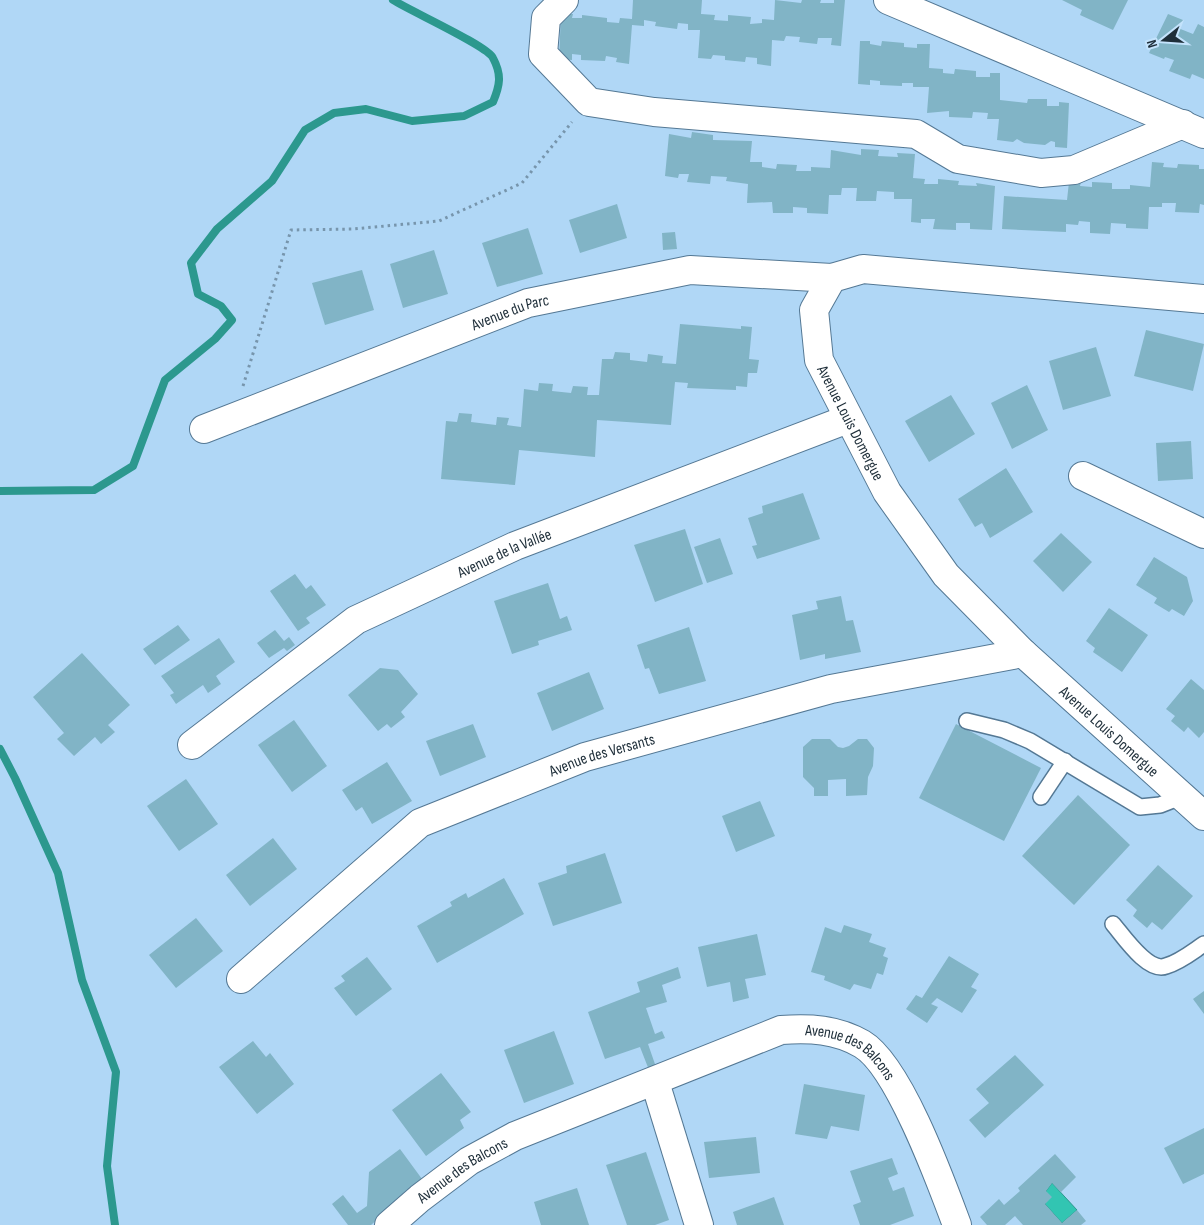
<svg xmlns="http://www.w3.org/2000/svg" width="1204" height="1225" viewBox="0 0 1204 1225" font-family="'Sofia Sans Condensed',sans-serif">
  <rect width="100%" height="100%" fill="#b0d7f6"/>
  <polygon fill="#32c5b2" stroke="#2c988e" points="1052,1183 1077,1210 1062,1223 1045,1204 1046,1191"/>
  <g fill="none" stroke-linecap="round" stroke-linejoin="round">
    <g stroke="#2c988e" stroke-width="8">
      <path d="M0,491L94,490L133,466L165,380L215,339L232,320L221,306L198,294L191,263L217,229L272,181L305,130L334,113L366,109L412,121L464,116L493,102C500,85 502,75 493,58C488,46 410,11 393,0"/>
      <polyline points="0,749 15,778 58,873 82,980 116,1072 107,1166 115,1225"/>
    </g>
  </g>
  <g fill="#81b4c6">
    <polygon points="633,0 702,0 701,14 715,15 714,20 728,21 728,15 751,17 750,24 762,23 762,19 774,20 775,0 801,3 802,0 821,0 820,3 834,3 834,0 845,0 841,46 831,45 832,38 818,38 817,44 799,42 800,37 786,36 784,41 772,40 771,66 757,64 757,58 746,57 745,62 725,60 725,56 713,55 711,59 698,58 700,30 688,30 688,24 678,23 677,29 655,26 656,22 644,20 644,26 632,25 629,64 616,62 617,58 606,56 605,61 581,60 581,55 572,54 572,60 559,59 561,14 573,14 572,18 582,18 582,15 607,18 607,22 619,23 620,18 632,19"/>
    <polygon points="1062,0 1128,0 1113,30 1080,15 1082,10"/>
    <polygon points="1168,14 1183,20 1178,28 1193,34 1198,24 1204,27 1204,79 1192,74 1190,79 1169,71 1174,60 1165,57 1164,59 1149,53"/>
    <polygon points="860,41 870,41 870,44 881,46 882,41 904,43 904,47 917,48 917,44 930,44 929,68 943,69 943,73 954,74 955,69 976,71 976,77 990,77 990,73 1000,73 1000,100 1027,103 1028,99 1047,99 1047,106 1059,106 1059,102 1069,103 1067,148 1055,147 1055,142 1051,141 1045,145 1024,143 1017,139 1013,142 997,140 999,119 987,119 988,113 973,112 972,118 949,117 949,111 927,113 929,87 913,87 913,83 902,83 902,86 880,85 880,81 870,80 870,85 858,84"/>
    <polygon points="692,132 713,135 713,140 752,141 750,162 762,162 762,167 776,169 777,164 797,165 796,171 811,171 811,167 830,168 831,150 861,155 861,149 879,150 878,156 898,157 897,153 915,154 913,178 925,179 924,184 938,184 938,179 959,181 958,185 977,186 976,183 995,186 992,230 970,229 970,223 956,223 956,230 933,229 935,219 921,219 921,223 911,222 912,199 894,199 894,192 877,191 876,201 856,201 857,188 842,188 841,195 829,195 828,214 807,213 807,208 793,207 793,213 773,213 772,202 747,203 748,184 726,181 727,177 711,176 710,184 687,182 689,174 679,174 678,178 665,176 669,134 691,138"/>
    <polygon points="1152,162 1164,163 1163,167 1177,168 1178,164 1199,165 1199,169 1204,169 1204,205 1200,204 1199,213 1175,212 1176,203 1162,203 1162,207 1149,207 1148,229 1126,228 1126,224 1111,223 1110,234 1090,233 1090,222 1079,221 1078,225 1066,224 1066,232 1002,229 1004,196 1067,200 1069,182 1081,182 1080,186 1092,187 1092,182 1112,183 1112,189 1130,189 1130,185 1150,187"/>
    <polygon points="617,204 627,238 580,253 569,220"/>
    <polygon points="528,228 543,274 497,287 482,243"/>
    <polygon points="675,232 677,249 663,250 662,233"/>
    <polygon points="434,250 448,294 403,308 390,264"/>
    <polygon points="362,270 374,310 325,325 312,283"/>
    <polygon points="680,324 741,329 741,326 752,327 749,359 759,360 757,373 748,373 747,387 736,386 736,390 687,388 688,383 675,382 671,425 597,420 595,457 519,450 515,485 441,479 446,421 457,422 459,413 472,414 471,422 496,425 497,417 509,418 507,425 521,427 524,389 538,391 539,383 553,384 552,391 571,393 573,386 588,387 587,395 599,395 602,359 613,359 615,352 630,353 630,360 647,362 648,354 663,356 662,363 676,364"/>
    <polygon points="1146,330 1204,344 1193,391 1134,376"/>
    <polygon points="1096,347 1111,396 1063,410 1049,361"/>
    <polygon points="1027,385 1048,430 1012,449 991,403"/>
    <polygon points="951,395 975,434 929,462 905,421"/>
    <polygon points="1191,441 1193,479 1158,481 1156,443"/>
    <polygon points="1006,468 1033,512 990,538 982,523 975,527 958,499"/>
    <polygon points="803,493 820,539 757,559 752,546 757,545 748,518 763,513 762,506"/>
    <polygon points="685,529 703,584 655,602 634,545"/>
    <polygon points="1061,533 1092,562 1063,592 1033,561"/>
    <polygon points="720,538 733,574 707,583 694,547"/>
    <polygon points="1154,557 1187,577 1193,601 1184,616 1172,609 1169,612 1154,603 1157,598 1136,585"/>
    <polygon points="295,574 306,589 311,585 326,605 306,618 310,623 298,631 270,591"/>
    <polygon points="548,583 560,619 567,616 572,630 538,641 539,645 512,654 494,601"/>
    <polygon points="841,596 846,621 853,620 861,652 825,659 825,654 800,660 792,615 818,609 816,601"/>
    <polygon points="1109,608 1148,635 1122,672 1093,652 1095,648 1086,641"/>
    <polygon points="178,625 190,640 155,665 143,649"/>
    <polygon points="689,627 706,681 659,694 649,668 645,669 637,645"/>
    <polygon points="275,630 284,641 289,637 295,645 287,651 284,648 269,658 257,643"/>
    <polygon points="219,638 235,662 216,676 221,684 208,693 203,685 176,704 170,695 174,693 161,676"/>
    <polygon points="82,653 130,705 108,725 115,732 101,744 95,737 74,756 57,739 64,733 33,697"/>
    <polygon points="380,668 398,670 418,694 401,712 405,717 391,728 387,724 378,731 348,695"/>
    <polygon points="589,672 604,709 552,731 537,693"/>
    <polygon points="1191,679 1204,690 1204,732 1199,738 1188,727 1184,732 1171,721 1175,716 1166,709"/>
    <polygon points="294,720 327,766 292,792 258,745"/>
    <polygon points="473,724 486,757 440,776 426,741"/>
    <polygon points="956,724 1041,768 1004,841 919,798"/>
    <polygon points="812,739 830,739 838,747 843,748 849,746 858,739 867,739 874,748 873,766 868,777 867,795 846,796 846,779 828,780 828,796 814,796 814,788 803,777 803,747"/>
    <polygon points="387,762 412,801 372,824 362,807 356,811 342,790"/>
    <polygon points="186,779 218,824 179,851 147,806"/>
    <polygon points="1078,795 1130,845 1074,905 1022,856"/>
    <polygon points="760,801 775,836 736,852 722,816"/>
    <polygon points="273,838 297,869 250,906 226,875"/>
    <polygon points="605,853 622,903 553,926 538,883 567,873 566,866"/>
    <polygon points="1158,865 1193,896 1162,930 1152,922 1147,928 1133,916 1137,910 1126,900"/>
    <polygon points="504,878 524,914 437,963 417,926 452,906 450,902 466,893 468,898"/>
    <polygon points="196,918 223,951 176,988 149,955"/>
    <polygon points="844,925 872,934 869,942 886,948 883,956 888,958 883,975 877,973 871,989 854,984 850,990 824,980 825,976 811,972 825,927 841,933"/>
    <polygon points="757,934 766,975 745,979 749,998 733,1002 730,982 707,987 698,947"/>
    <polygon points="949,956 979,974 971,987 977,990 962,1013 937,998 931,1004 938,1007 927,1023 906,1009 916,995 922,998"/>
    <polygon points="367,957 392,989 356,1016 334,988 345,981 341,976"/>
    <polygon points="678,967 681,978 662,985 667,1002 646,1008 655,1034 662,1031 665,1038 648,1044 656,1067 649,1070 640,1047 605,1059 588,1012 640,992 637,982"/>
    <polygon points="1204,991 1204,1014 1193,999"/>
    <polygon points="554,1031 574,1084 524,1103 504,1050"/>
    <polygon points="253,1041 266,1057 270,1053 294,1084 257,1114 219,1067"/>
    <polygon points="1015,1055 1044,1085 985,1138 969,1120 989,1103 976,1089"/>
    <polygon points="441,1073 471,1112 460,1120 464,1128 426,1156 392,1110"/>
    <polygon points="804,1084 865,1095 859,1131 831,1126 827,1139 795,1134"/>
    <polygon points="1204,1128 1204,1174 1183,1184 1164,1148"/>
    <polygon points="756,1137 760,1173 709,1178 704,1142"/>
    <polygon points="400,1149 422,1179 371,1225 348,1225 332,1204 343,1195 357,1213 367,1206 369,1172"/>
    <polygon points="646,1152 669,1220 655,1225 627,1225 606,1165"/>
    <polygon points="1055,1154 1076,1177 1061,1192 1052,1183 1046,1191 1052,1197 1045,1204 1062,1223 1077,1210 1086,1221 1081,1225 1023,1225 1015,1216 1005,1225 987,1225 980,1217 999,1199 1004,1205 1020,1191 1018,1188"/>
    <polygon points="892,1158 898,1174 888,1178 893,1191 904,1187 914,1216 890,1225 860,1225 853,1205 861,1202 850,1171"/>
    <polygon points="577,1188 589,1225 541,1225 534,1202"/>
    <polygon points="774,1197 784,1225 737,1225 733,1212"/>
  </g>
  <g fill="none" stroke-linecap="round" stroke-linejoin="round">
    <defs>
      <g id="lane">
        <polyline points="967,721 1004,730 1030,741 1140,807 1160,805 1183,796"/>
        <polyline points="1041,797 1065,761"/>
        <path d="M1113,924C1124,937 1148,973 1166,966C1180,962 1192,952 1204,944"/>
      </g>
      <g id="street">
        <polyline points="564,0 546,18 543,54 589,102 654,112 916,134 958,159 1041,173 1074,170 1183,124"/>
        <polyline points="888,0 1204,134"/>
        <path id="s1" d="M204,429L528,303L690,270L832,278"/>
        <polyline points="1083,476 1204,534"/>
        <path id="s2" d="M192,745L356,620L515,546L848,419"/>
        <path id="s3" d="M241,979L420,823L585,757L831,689L1023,653"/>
        <polyline points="655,1082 699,1225"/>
        <path id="s4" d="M389,1225L420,1198L469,1161L515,1136L781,1030C810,1028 836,1029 862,1044C899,1066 941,1182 957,1225"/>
      </g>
      <g id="secondary">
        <path id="s5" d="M1204,299L863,269L832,278L814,310L819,360L887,492L946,575L1023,653L1204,816"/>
      </g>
    </defs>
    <use href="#lane" stroke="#547894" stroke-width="18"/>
    <use href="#street" stroke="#547894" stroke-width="30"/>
    <use href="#secondary" stroke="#547894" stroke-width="30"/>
    <polyline stroke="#7795ac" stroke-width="3" stroke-dasharray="2.5 4" stroke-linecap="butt" points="243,386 291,230 353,229 439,221 522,183 572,122"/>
    <use href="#lane" stroke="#fff" stroke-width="15"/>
    <use href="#street" stroke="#fff" stroke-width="28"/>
    <use href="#secondary" stroke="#fff" stroke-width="28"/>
  </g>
  <g text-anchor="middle" stroke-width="5" stroke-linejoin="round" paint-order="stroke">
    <g font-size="16" fill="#1e2e39" stroke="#c4e3fc">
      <text dy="6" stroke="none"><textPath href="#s1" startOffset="328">Avenue du Parc</textPath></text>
      <text dy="6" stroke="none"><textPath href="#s5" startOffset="532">Avenue Louis Domergue</textPath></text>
      <text dy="6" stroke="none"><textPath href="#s2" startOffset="369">Avenue de la Vallée</textPath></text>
      <text dy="6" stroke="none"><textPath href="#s5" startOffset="938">Avenue Louis Domergue</textPath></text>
      <text dy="6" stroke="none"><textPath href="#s3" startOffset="432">Avenue des Versants</textPath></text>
      <text dy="6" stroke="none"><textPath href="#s4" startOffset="518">Avenue des Balcons</textPath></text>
      <text dy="6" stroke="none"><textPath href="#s4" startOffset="92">Avenue des Balcons</textPath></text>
    </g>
  </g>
  <g transform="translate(1164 40) rotate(253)" stroke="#c4e3fc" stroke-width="4" paint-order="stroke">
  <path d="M0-4L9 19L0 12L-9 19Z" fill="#1e2e39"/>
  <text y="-8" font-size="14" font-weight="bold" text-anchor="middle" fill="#1e2e39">N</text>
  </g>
</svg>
